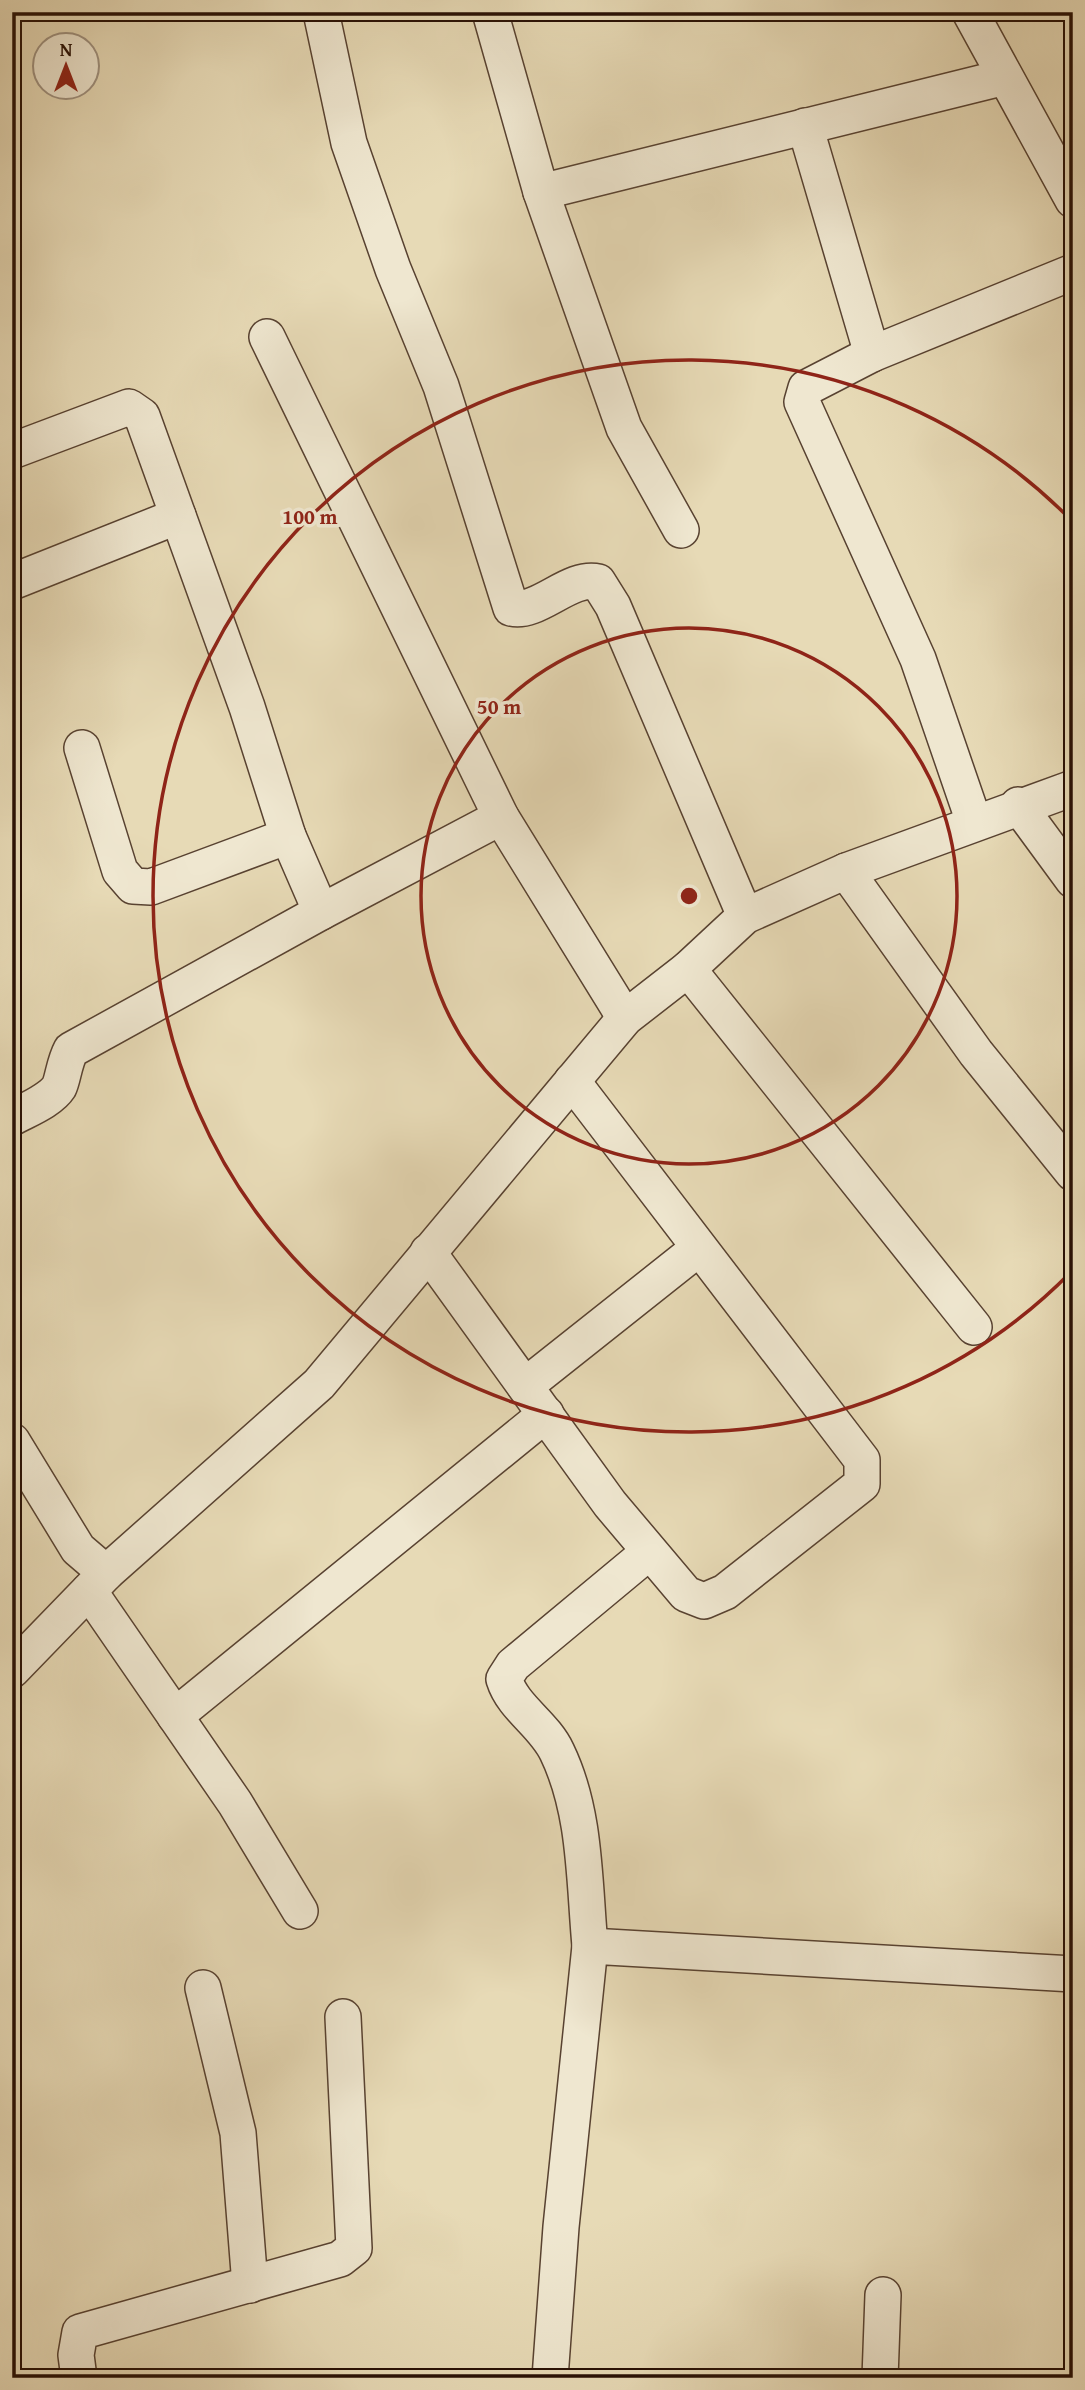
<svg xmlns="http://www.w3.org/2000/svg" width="1085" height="2390" viewBox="0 0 1085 2390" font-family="'Gentium Book Plus',serif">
  <rect width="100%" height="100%" fill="#e7dab6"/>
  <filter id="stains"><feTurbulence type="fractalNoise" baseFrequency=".00286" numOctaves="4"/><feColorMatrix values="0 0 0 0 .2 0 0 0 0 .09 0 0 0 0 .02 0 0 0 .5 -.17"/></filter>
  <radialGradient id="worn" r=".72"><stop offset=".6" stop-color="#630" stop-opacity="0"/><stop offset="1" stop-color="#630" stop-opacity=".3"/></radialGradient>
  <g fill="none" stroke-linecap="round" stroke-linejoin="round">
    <defs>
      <g id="minor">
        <path d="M321,12L349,143L393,269L441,386L511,608C537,615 570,575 598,582L613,606L745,916"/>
        <polyline points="490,12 541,192 624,428 681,530"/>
        <polyline points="970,12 1073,200"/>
        <polyline points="805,126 872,354 1073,272"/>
        <polyline points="541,192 1005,77"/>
        <polyline points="267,337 501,817 625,1018"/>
        <polyline points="872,354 806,388 802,402 918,659 974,822"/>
        <polyline points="12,451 129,407 142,416 247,707 288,836 321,912"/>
        <polyline points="12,582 178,516"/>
        <polyline points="82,748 120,871 133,886 151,887 288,836"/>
        <polyline points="1018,805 1073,880"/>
        <polyline points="846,871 976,1053 1073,1173"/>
        <polyline points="688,969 974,1327"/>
        <path d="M12,1118C26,1110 50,1101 59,1087C63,1079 64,1063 71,1050L321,912L501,817"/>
        <polyline points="428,1252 610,1504 686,1594 704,1601 725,1592 862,1484 862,1460 572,1081"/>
        <polyline points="525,1386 699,1248"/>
        <polyline points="12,1441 78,1549 106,1573"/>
        <polyline points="89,1591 235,1803 300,1911"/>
        <polyline points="12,1670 106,1573 319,1384 625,1018 688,969 745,916 846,871 1073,788"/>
        <polyline points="175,1716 546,1414"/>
        <path d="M590,1946C584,1881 586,1812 557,1752C544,1724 513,1708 504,1679L513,1665L649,1552"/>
        <polyline points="203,1988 238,2133 250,2285"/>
        <polyline points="79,2378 76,2355 80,2332 340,2259 354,2248 343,2017"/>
        <polyline points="550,2378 561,2227 590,1946 1073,1974"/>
        <polyline points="880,2378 883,2295"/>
      </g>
    </defs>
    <use href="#minor" stroke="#584231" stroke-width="38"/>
    <use href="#minor" stroke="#efe7d0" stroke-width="35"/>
  </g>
  <g fill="none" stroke="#8f2418" stroke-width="3.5">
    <circle cx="689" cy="896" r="268"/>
    <path d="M1071 1272A536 536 0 1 1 1071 520"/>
  </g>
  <circle cx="689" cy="896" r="10" fill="#8f2418" stroke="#efe7d0" stroke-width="3.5"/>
  <g font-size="21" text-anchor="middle" font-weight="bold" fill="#8f2418" stroke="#efe7d0" stroke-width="7" stroke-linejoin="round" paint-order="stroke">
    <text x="310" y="524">100 m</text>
    <text x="499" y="714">50 m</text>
  </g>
  <rect width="1085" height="2390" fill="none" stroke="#e7dab6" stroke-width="42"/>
  <rect x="14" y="14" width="1057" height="2362" fill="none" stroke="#281005" stroke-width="3.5"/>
  <rect x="21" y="21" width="1043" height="2348" fill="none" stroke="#281005" stroke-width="2"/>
  <g transform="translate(66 66)"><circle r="33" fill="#efe7d0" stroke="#9f917f" stroke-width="2"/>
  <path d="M0-5L12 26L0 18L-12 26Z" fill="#8f2418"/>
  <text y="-10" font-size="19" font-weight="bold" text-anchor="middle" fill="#281005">N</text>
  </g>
  <rect width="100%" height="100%" filter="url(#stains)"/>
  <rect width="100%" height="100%" fill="url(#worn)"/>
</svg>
